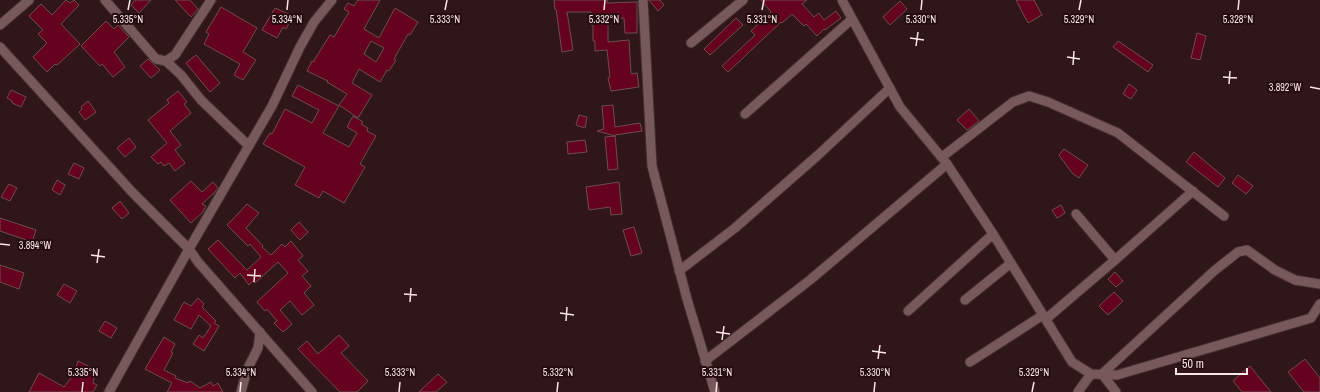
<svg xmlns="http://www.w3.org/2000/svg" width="1320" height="392" viewBox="0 0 1320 392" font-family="'Archivo Narrow',sans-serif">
  <rect width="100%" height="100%" fill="#301619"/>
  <g fill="#640220" stroke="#6c4d50" fill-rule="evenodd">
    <polygon points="66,0 70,3 74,0 79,5 61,24 80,44 57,65 55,64 47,72 33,57 47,43 38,34 43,30 29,16 41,4 52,15"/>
    <polygon points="135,0 151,0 139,13 131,5"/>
    <polygon points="175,0 190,0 198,9 191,17"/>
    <path d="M358,0H380L364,29L379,38L395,8L418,22L410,35L408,34L394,59L396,60L389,71L387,70L380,82L359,69L352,83L372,95L358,118L339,105L347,94L327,82L328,81L307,71L312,61L313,62L330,35L334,37L349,12L344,9L348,3L354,6ZM371,41L384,48L376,62L364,54Z"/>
    <polygon points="554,0 607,0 607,3 637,2 637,33 625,33 624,18 608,18 608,42 629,40 631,74 637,73 639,87 611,91 608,78 610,77 607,50 595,51 595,41 593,41 593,25 591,25 591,12 567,12 573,50 562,52 556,9 555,9"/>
    <polygon points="649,0 660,0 664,5 658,11"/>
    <polygon points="761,0 807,0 802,4 814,17 819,13 824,20 836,11 841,18 825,30 824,29 817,36 806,24 804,26 792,14 782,23 781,22 728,72 722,66 755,35 751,31 771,12"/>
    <polygon points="1016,0 1034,0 1042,15 1028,23"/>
    <polygon points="900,1 907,9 890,25 883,17"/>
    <polygon points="221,7 257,28 243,52 256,60 243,80 234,75 240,64 204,44 209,34 206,32"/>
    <polygon points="275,8 293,16 286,29 283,27 277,38 262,30"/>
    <polygon points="736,18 743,25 710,55 704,49"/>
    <polygon points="106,21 114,29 118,25 129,37 114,52 125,67 113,77 102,64 100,66 81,46"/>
    <polygon points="1197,33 1206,36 1200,60 1191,58"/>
    <polygon points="1118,41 1153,65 1148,72 1113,47"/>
    <polygon points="196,55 220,83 210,92 186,63"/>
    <polygon points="148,59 160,70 151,78 140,66"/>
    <polygon points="1129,84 1137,90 1131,99 1123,94"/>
    <polygon points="298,85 339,106 323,133 349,147 357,133 347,127 353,116 363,122 361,124 368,128 367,131 376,136 360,164 365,167 344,203 323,191 319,198 295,185 305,167 263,144 270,133 272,134 285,109 312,123 319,110 292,96"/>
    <polygon points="11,90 26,97 21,107 12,103 12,101 7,98"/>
    <polygon points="178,91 187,102 184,104 191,113 170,131 181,145 175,150 185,163 175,171 169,163 164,166 161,162 158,164 151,157 167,143 148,120 169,103 167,100"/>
    <polygon points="88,101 96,112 85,120 79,112 82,109 81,107"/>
    <polygon points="613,105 615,127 640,123 642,131 615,135 618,169 608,170 605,137 615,136 597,131 604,129 602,106"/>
    <polygon points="969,109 979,121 967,130 957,120"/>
    <polygon points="579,115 587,117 585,128 576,125"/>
    <polygon points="129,138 136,147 125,157 117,148"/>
    <polygon points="585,140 587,152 568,154 567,142"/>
    <polygon points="1064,149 1088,165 1079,178 1072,173 1059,155"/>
    <polygon points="1194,152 1225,178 1218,187 1186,162"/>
    <polygon points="74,163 84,168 79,179 68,174"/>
    <polygon points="1238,175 1253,186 1246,194 1232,183"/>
    <polygon points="57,180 65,185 60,195 52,190"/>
    <polygon points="191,181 202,192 213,182 218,188 214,193 202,204 206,206 203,212 191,223 170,200"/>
    <polygon points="619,182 622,214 611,215 610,207 589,210 586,187"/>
    <polygon points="9,184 17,188 10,201 1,197"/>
    <polygon points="120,201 129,213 122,219 112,208"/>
    <polygon points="247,204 259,213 246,228 263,246 262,247 271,255 282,244 285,247 291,241 303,256 298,260 308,271 302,276 311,286 304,293 314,305 302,315 290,301 280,310 292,324 283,332 274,323 277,321 267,309 265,311 257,302 288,273 278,262 255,283 253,281 249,285 240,273 235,278 208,249 218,240 247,270 261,257 250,244 248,246 227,225 235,217"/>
    <polygon points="1061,205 1065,213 1057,218 1052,210"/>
    <polygon points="0,218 36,230 32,242 0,231"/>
    <polygon points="299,222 308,232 300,240 291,230"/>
    <polygon points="634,227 642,253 631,256 623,230"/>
    <polygon points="0,265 24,273 19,289 0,282"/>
    <polygon points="1115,272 1123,281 1116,287 1108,279"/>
    <polygon points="64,284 77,291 70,303 57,295"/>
    <polygon points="1114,292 1123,301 1108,315 1099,306"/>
    <polygon points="198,298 204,304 202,307 216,321 214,323 219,326 204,351 193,344 199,335 203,338 211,326 199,315 191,329 174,320 184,302 191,306"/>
    <polygon points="105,321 117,328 111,338 99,331"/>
    <polygon points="339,335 349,346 341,353 368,381 357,392 340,392 298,349 307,341 318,354"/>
    <polygon points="164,337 175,344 171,352 173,353 164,370 176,376 175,378 188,383 190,381 200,388 211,382 213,386 218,383 223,392 167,392 172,383 145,369"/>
    <polygon points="1305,359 1320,378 1320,392 1304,392 1288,372"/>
    <polygon points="78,361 96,370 93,383 97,385 93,392 29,392 39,373 64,387 74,374"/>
    <polygon points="1250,366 1271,392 1242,392 1233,381"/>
    <polygon points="438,374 447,382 436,392 419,392"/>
  </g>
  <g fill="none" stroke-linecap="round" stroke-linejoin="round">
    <defs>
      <g id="minor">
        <polyline points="105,0 156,59 166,61 175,55 211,0"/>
        <polyline points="643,0 652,166 687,299 715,392"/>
        <polyline points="842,0 900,107 947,164 993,234 1072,362 1091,374 1117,375 1311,318 1320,304"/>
        <polyline points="0,25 29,0"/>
        <polyline points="691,43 743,0"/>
        <polyline points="0,47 133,193 189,249 198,262 312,392"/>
        <polyline points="166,61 181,75 201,100 249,146"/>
        <polyline points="745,114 852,19"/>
        <polyline points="942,157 1013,102 1029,96 1048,102 1118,133 1224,216"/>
        <polyline points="1076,214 1115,260"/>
        <polyline points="679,271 735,228 817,156 890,88"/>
        <polyline points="965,300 1011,263"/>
        <polyline points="908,311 993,234"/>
        <polyline points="1046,319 1115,260 1193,191"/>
        <polyline points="705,361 810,280 947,164"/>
        <polyline points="970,362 1043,315"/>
        <polyline points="109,392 189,249 272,106 300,47 314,22 332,0"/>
        <polyline points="241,392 247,370 258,348 260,332"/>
        <polyline points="1078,392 1091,374"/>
        <polyline points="1116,392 1102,374 1214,271 1238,252 1247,250 1275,270 1295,280 1320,284"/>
      </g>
    </defs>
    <use href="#minor" stroke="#433032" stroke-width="11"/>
    <use href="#minor" stroke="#78595b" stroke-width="9"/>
  </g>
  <path fill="none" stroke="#f9e6e7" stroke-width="1.5" d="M128,10L130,0M287,10L288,0M445,10L447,0M604,10L605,0M762,10L764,0M921,10L922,0M1079,10L1081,0M1238,10L1239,0M910,38L924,40M916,46L918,32M1067,57L1080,59M1073,65L1074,51M1223,77L1237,78M1229,84L1230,71M1310,87L1320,89M0,244L10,245M91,255L105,257M97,263L99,249M247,275L261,276M254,282L255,269M404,294L417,295M410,302L411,288M560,313L574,315M566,321L567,307M716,332L730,334M722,340L724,326M872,351L886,353M878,359L880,345M82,392L83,382M240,392L241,382M399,392L400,382M557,392L558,382M716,392L717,382M874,392L875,382M1032,392L1034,382"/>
  <g font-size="10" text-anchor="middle" fill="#f9e6e7" stroke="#250c10" stroke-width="4" stroke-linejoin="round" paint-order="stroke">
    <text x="128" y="23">5.335°N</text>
    <text x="287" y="23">5.334°N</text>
    <text x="445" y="23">5.333°N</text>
    <text x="604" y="23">5.332°N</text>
    <text x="762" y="23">5.331°N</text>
    <text x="921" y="23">5.330°N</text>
    <text x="1079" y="23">5.329°N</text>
    <text x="1238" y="23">5.328°N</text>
    <text x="1285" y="91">3.892°W</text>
    <text x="35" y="249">3.894°W</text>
    <text x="83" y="376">5.335°N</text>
    <text x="241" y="376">5.334°N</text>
    <text x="400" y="376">5.333°N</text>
    <text x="558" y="376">5.332°N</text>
    <text x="717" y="376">5.331°N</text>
    <text x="875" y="376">5.330°N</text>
    <text x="1034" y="376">5.329°N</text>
  </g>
  <path d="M1176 368v6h71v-6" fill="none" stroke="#f9e6e7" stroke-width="2"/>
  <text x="1182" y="368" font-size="12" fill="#f9e6e7" stroke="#250c10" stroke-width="3" paint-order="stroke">50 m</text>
</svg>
